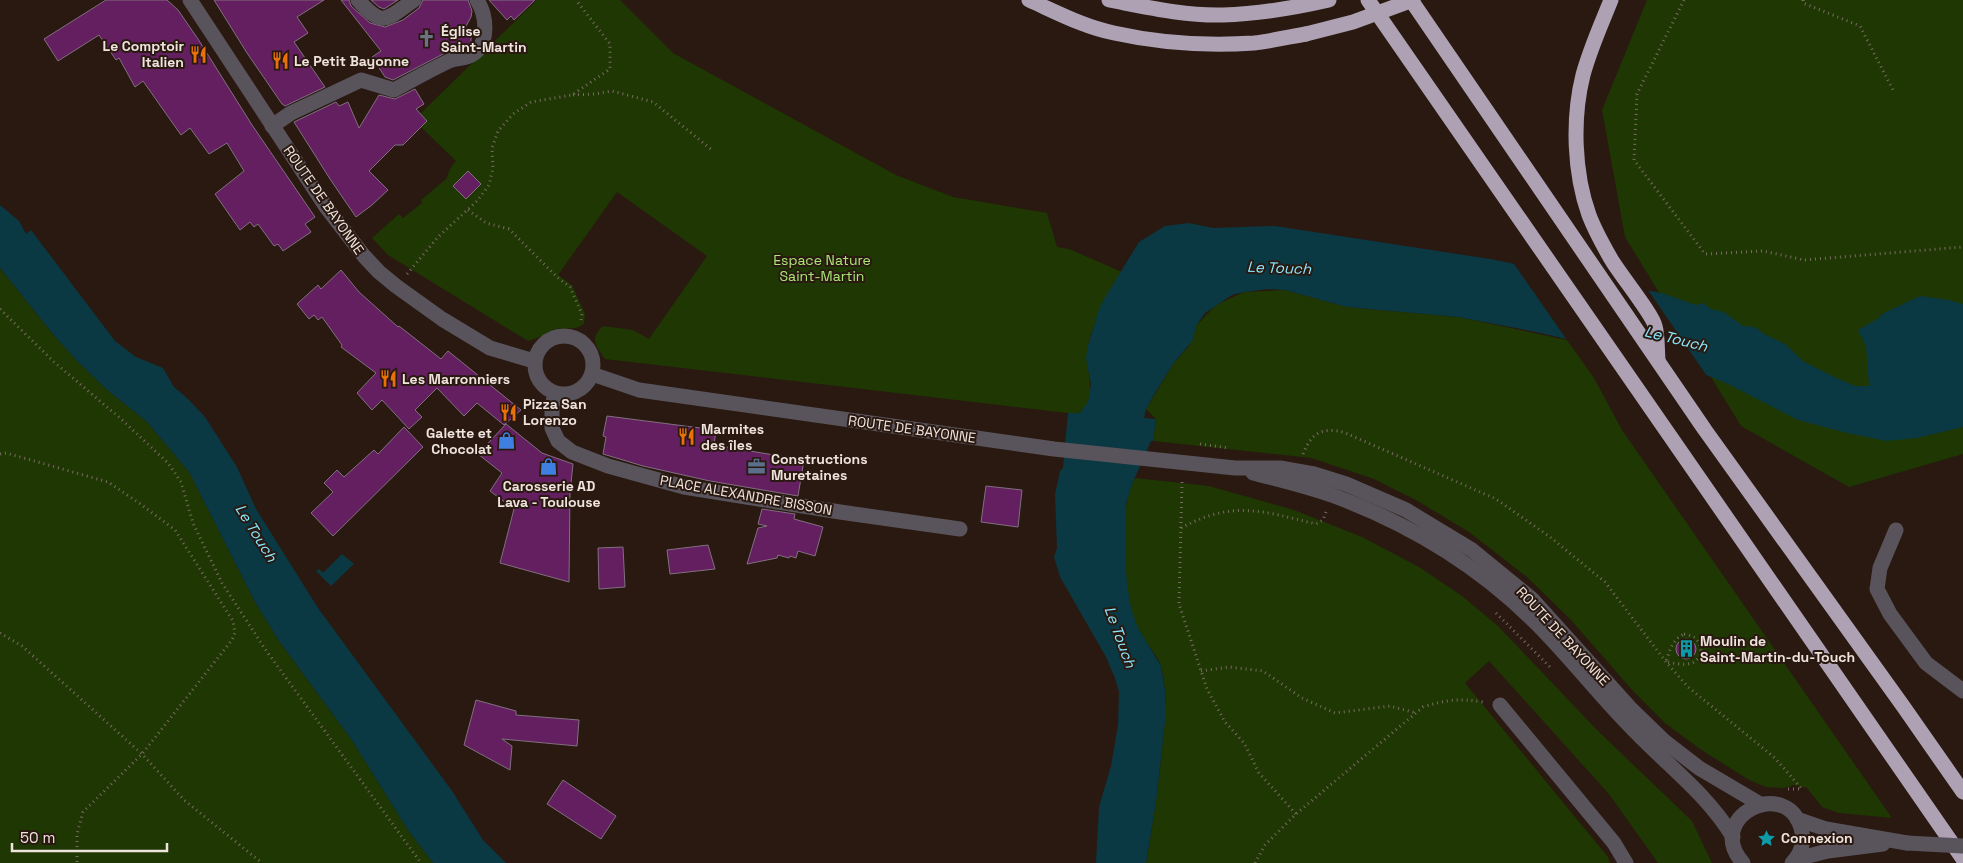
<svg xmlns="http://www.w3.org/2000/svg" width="1963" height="863" viewBox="0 0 1963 863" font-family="'Space Grotesk',sans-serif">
  <rect width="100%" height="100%" fill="#291911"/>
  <g fill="#1f3702">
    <path d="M537,0H620L673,53L896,175L953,197L1047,213L1057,247L1069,249L1122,272C1106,296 1094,319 1088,346C1083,365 1102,406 1076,414L605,359C596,345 589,340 603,326L633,330L649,339L707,256L617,192L558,275L572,285L585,314L584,324C572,332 564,326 553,330C544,334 537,339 528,341L388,255L372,238L399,214L403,218L422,203L421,200L446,179L451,167L456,161L421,127L427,121L420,114Z"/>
    <polygon points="1647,0 1963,0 1963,454 1849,487 1741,426 1625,237 1602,110"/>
    <polygon points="0,268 52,333 76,360 106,389 147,422 189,472 255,602 279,641 351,739 408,830 433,863 0,863"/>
    <polygon points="1285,290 1347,307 1458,317 1567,340 1594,378 1622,430 1892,818 1839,813 1822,807 1807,788 1794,785 1784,788 1766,787 1749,780 1700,749 1665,723 1634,692 1570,619 1527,577 1469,532 1416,500 1374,479 1311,458 1153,441 1156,419 1146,409 1173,364 1189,346 1196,326 1216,305 1244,292"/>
    <path d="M1135,478L1209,486L1294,510L1362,537L1419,567L1462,596L1498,626L1597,730L1692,821L1712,863H1658L1609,794L1489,661L1465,683L1608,857L1610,863H1146C1153,825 1158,788 1162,750C1164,730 1167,709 1165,689C1164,682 1163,673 1161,666C1156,652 1143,641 1137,627C1123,594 1117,509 1135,478Z"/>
  </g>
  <g fill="#0a3943">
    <polygon points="0,205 19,221 26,234 31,230 115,341 136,357 163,368 174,387 188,399 205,417 237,467 256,509 318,608 452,791 483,840 506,863 433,863 408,830 351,739 279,641 255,602 189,472 147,422 106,389 76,360 52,333 0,268"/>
    <polygon points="1189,223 1213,228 1275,226 1490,259 1646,290 1665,294 1696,305 1703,303 1711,309 1724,312 1743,326 1755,327 1764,334 1785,344 1803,361 1832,376 1855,386 1869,386 1866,346 1858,330 1879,318 1882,314 1920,296 1949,300 1963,304 1963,427 1917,438 1886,441 1843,432 1798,420 1728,384 1680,364 1531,331 1458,317 1347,307 1285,290 1268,289 1244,292 1232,295 1205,313 1196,326 1193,340 1173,364 1155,393 1146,409 1144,418 1156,419 1153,441 1151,441 1132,484 1126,504 1125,555 1127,584 1131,608 1138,628 1161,666 1165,690 1166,713 1156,802 1146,863 1096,863 1099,807 1111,766 1118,725 1119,692 1115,678 1106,657 1060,577 1054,557 1057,548 1055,495 1060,471 1063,468 1068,413 1080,413 1088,402 1091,384 1086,359 1087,349 1099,309 1104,299 1139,242 1165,226"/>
    <polygon points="342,554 354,564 331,586 316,571 319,569 323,573"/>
  </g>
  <polygon fill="#291911" points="1512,261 1646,287 1709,379 1680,367 1569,343"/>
  <g fill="#631f5f" stroke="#81707f">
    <polygon points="106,0 167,0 178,10 198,39 252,125 315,217 305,224 311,232 283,251 278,244 274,246 258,224 254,227 250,222 240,230 215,194 244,171 227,143 209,154 190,128 181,135 143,81 135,87 119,58 116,60 99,35 58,61 44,39"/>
    <polygon points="214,0 324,0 297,17 308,33 294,42 325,87 285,106 282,104 247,53"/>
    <polygon points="341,0 349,0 351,6 370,23 385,27 403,20 419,8 423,0 468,0 472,11 471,17 465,28 471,37 471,43 464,48 456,48 445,53 393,80 385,77 372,57 381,51"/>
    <polygon points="371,0 398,0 384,9 379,7"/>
    <polygon points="489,0 535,0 514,20 511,16 507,20"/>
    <polygon points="415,89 424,104 416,109 427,121 403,145 395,145 369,171 388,190 372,205 356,217 330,179 294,122 336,102 339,106 348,102 359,128 379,95 395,99"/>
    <polygon points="468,171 481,184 466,199 453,186"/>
    <polygon points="341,270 359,292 398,327 399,326 441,359 448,351 521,410 504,425 477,403 464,416 437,388 415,410 422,417 409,429 382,400 372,410 357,393 376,373 341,347 342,345 322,317 318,320 314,315 309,319 297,304 318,285 321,289"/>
    <polygon points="607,416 716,430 714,445 804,460 798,496 710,481 643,466 603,454 606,437 603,436"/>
    <polygon points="506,424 542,453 573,464 570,493 569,582 500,563 514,509 490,491 502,473 478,454"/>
    <polygon points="404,427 423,447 333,536 311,513 333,492 324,483 337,470 344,477 374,450 378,454"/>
    <polygon points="986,486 1022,490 1018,527 981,522"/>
    <polygon points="762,509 795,514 794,519 823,527 815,556 798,551 796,558 790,556 789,558 778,555 777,558 747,564 758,528 767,526 758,524"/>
    <polygon points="708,545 715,569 670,574 667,550"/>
    <polygon points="623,547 625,587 599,589 598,548"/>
    <circle cx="1686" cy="649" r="10"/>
    <polygon points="476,700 516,711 516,715 579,720 577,746 502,739 512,746 510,770 464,745"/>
    <polygon points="563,780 616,816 601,839 547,804"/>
  </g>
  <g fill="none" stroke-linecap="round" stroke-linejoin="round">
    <g stroke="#796b64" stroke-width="3" stroke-dasharray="1 4" stroke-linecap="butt">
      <polyline points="1684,0 1637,94 1634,160 1705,254 1763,251 1804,260 1963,247"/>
      <polyline points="1803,0 1803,3 1860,26 1894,92"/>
      <polyline points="573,95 595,94 612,91 653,102 712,150"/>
      <polyline points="468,210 486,223 509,229 557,277 570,287 582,314 581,320"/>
      <polyline points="407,274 438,237 477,201 489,185 493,168 492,148 498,131 513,114 531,102 572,95 610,69 610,44 576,0"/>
      <polyline points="0,309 54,362 120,418 168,463 181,482 193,523 222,583 265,649 421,863"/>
      <polyline points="1200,444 1229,448"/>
      <polyline points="0,454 6,453 108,482 139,503 175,530 233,621 235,633 232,640 142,754 83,812 77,834 77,863"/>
      <path d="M1303,454C1311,434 1321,427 1343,432L1496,499L1550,537L1605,582L1666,662L1688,687L1775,758L1801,788"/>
      <polyline points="1182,482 1179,604 1207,689 1225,722 1244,743 1259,773 1296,814"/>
      <path d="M1181,528C1233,500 1262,511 1316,524L1323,520L1326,512"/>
      <polyline points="1496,613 1551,668"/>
      <polyline points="0,633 22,646 142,754 184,800 262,863"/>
      <path d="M1684,634C1695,636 1700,640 1701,652C1696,669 1680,664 1666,662C1670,650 1672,640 1684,634Z"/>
      <polyline points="1201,671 1229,667 1263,671 1302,698 1335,713 1390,706 1416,713"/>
      <polyline points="1788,789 1802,789"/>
      <path d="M1255,863L1265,845L1296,814L1423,707C1445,700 1460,698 1483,702"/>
    </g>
    <g stroke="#59545c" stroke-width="15">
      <polyline points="190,0 326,207 364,256 379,272 396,286 442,319 490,348 534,361"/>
      <path d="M358,0C384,29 386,19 414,0"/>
      <path d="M272,126L291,113L361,80L394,90C412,80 430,70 449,61C455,58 461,59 467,57C491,49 487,16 477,0"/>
      <circle cx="564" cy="365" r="29"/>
      <polyline points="592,374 639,390 1054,449 1235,468 1280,468 1314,474 1346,484 1406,510 1472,550 1532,599 1632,710 1664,741 1699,768 1760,804"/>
      <polyline points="555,393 552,407 552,428 558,441 572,452 608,466 684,487 840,512 960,529"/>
      <path d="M1253,473C1281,480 1310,487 1337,497C1411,525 1480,567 1536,623C1568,655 1596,691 1628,724C1663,762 1706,792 1733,837"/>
      <polyline points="1896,530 1880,568 1877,589 1890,614 1926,663 1963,691"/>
      <polyline points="1500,705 1614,843 1626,863"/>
      <polyline points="1797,819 1826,829 1907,843"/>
      <polyline points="1796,859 1828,851 1883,844"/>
      <path d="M1743,863C1702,816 1790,774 1802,832C1804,844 1800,855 1792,863"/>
    </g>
    <g stroke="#ada1b3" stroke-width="15">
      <path d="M1029,0C1056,12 1084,27 1114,33C1159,43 1208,46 1254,43C1271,41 1289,37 1306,34"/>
      <path d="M1109,0C1146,7 1185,16 1223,15C1259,14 1294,8 1329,0"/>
      <polyline points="1368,0 1963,859"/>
      <polyline points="1411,0 1705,430 1903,706 1963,792"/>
      <path d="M1611,0C1601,25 1590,49 1583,75C1572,119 1574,173 1589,215C1595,231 1603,245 1611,259C1619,273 1653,315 1655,326C1658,337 1657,349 1658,360"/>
    </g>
    <polyline stroke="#59545c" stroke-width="15" points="1907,843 1963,846"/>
    <polyline stroke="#ada1b3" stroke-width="15" points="1306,34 1353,22 1413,0"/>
  </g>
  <defs>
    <symbol id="church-bare" viewBox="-9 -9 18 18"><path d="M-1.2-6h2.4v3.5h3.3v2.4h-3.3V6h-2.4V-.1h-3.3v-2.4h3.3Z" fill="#6b7280" stroke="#291911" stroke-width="2.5" paint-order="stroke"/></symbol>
    <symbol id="restaurant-bare" viewBox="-9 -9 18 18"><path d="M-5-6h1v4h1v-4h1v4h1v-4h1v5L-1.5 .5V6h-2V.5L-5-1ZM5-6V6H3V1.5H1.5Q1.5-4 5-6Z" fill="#e8710a" stroke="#291911" stroke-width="2.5" paint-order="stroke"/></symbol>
    <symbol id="shop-bare" viewBox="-9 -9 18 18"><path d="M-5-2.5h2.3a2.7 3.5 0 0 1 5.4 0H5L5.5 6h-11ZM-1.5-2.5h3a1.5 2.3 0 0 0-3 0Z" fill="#3f7fe0" stroke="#291911" stroke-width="2.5" paint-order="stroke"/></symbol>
    <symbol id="office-bare" viewBox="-9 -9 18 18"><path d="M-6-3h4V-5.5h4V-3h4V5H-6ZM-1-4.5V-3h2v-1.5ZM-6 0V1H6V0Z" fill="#5c6f8a" stroke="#291911" stroke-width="2.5" paint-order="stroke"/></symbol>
    <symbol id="building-bare" viewBox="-9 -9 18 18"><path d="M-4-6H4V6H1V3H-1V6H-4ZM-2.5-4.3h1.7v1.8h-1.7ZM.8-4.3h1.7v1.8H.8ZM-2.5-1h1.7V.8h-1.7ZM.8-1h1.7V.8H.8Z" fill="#0f9aa8" stroke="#291911" stroke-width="2.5" paint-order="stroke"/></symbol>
    <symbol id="sight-bare" viewBox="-9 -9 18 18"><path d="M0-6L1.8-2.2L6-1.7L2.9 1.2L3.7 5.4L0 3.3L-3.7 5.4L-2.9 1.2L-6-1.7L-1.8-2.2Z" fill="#0f9aa8" stroke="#291911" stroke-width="2.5" paint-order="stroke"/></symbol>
  </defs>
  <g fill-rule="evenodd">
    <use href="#church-bare" x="414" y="26" width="25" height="25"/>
    <use href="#restaurant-bare" x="186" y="42" width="25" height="25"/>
    <use href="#restaurant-bare" x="268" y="48" width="25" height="25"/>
    <use href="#restaurant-bare" x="376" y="366" width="25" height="25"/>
    <use href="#restaurant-bare" x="496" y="400" width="25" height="25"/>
    <use href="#restaurant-bare" x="674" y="424" width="25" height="25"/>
    <use href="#shop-bare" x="494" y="428" width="25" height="25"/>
    <use href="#shop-bare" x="536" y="454" width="25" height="25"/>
    <use href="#office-bare" x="744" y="454" width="25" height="25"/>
    <use href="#building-bare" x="1674" y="636" width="25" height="25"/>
    <use href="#sight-bare" x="1754" y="826" width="25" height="25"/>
  </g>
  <g text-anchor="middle" stroke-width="4" stroke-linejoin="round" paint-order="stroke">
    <g font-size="14" font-weight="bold" fill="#efe3dd" stroke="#291911" text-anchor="start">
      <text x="441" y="36">Église<tspan x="441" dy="16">Saint-Martin</tspan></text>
      <text x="184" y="51" text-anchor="end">Le Comptoir<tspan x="184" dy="16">Italien</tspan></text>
      <text x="294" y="66">Le Petit Bayonne</text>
      <text x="402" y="384">Les Marronniers</text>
      <text x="523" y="409">Pizza San<tspan x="523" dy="16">Lorenzo</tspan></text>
      <text x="701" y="434">Marmites<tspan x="701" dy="16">des îles</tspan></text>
      <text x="492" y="438" text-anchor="end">Galette et<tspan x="492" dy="16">Chocolat</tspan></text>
      <text x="771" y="464">Constructions<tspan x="771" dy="16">Muretaines</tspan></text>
      <text x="549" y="491" text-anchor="middle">Carosserie AD<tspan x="549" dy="16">Lava - Toulouse</tspan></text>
      <text x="1700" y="646">Moulin de<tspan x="1700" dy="16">Saint-Martin-du-Touch</tspan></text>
      <text x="1781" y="843">Connexion</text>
    </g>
    <g font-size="14" fill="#efe3dd" stroke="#291911">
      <text transform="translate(324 200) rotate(55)" y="5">ROUTE DE BAYONNE</text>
      <text transform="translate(912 429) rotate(8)" y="5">ROUTE DE BAYONNE</text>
      <text transform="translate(746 495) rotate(10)" y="5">PLACE ALEXANDRE BISSON</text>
      <text transform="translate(1563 636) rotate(47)" y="5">ROUTE DE BAYONNE</text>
    </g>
    <g font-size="14" fill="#aae674" stroke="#291911">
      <text x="822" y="265">Espace Nature<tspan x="822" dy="16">Saint-Martin</tspan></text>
    </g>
    <g font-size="15" font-style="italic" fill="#8ae8ff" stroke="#291911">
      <text transform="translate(1279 268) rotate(2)" y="5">Le Touch</text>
      <text transform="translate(1676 339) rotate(14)" y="5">Le Touch</text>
      <text transform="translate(256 533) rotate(58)" y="5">Le Touch</text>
      <text transform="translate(1120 637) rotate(70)" y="5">Le Touch</text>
    </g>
  </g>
  <path d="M12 843v8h155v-8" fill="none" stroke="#efe3dd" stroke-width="2.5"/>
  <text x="20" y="843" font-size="15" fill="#efe3dd" stroke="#291911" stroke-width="4" paint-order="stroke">50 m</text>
</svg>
